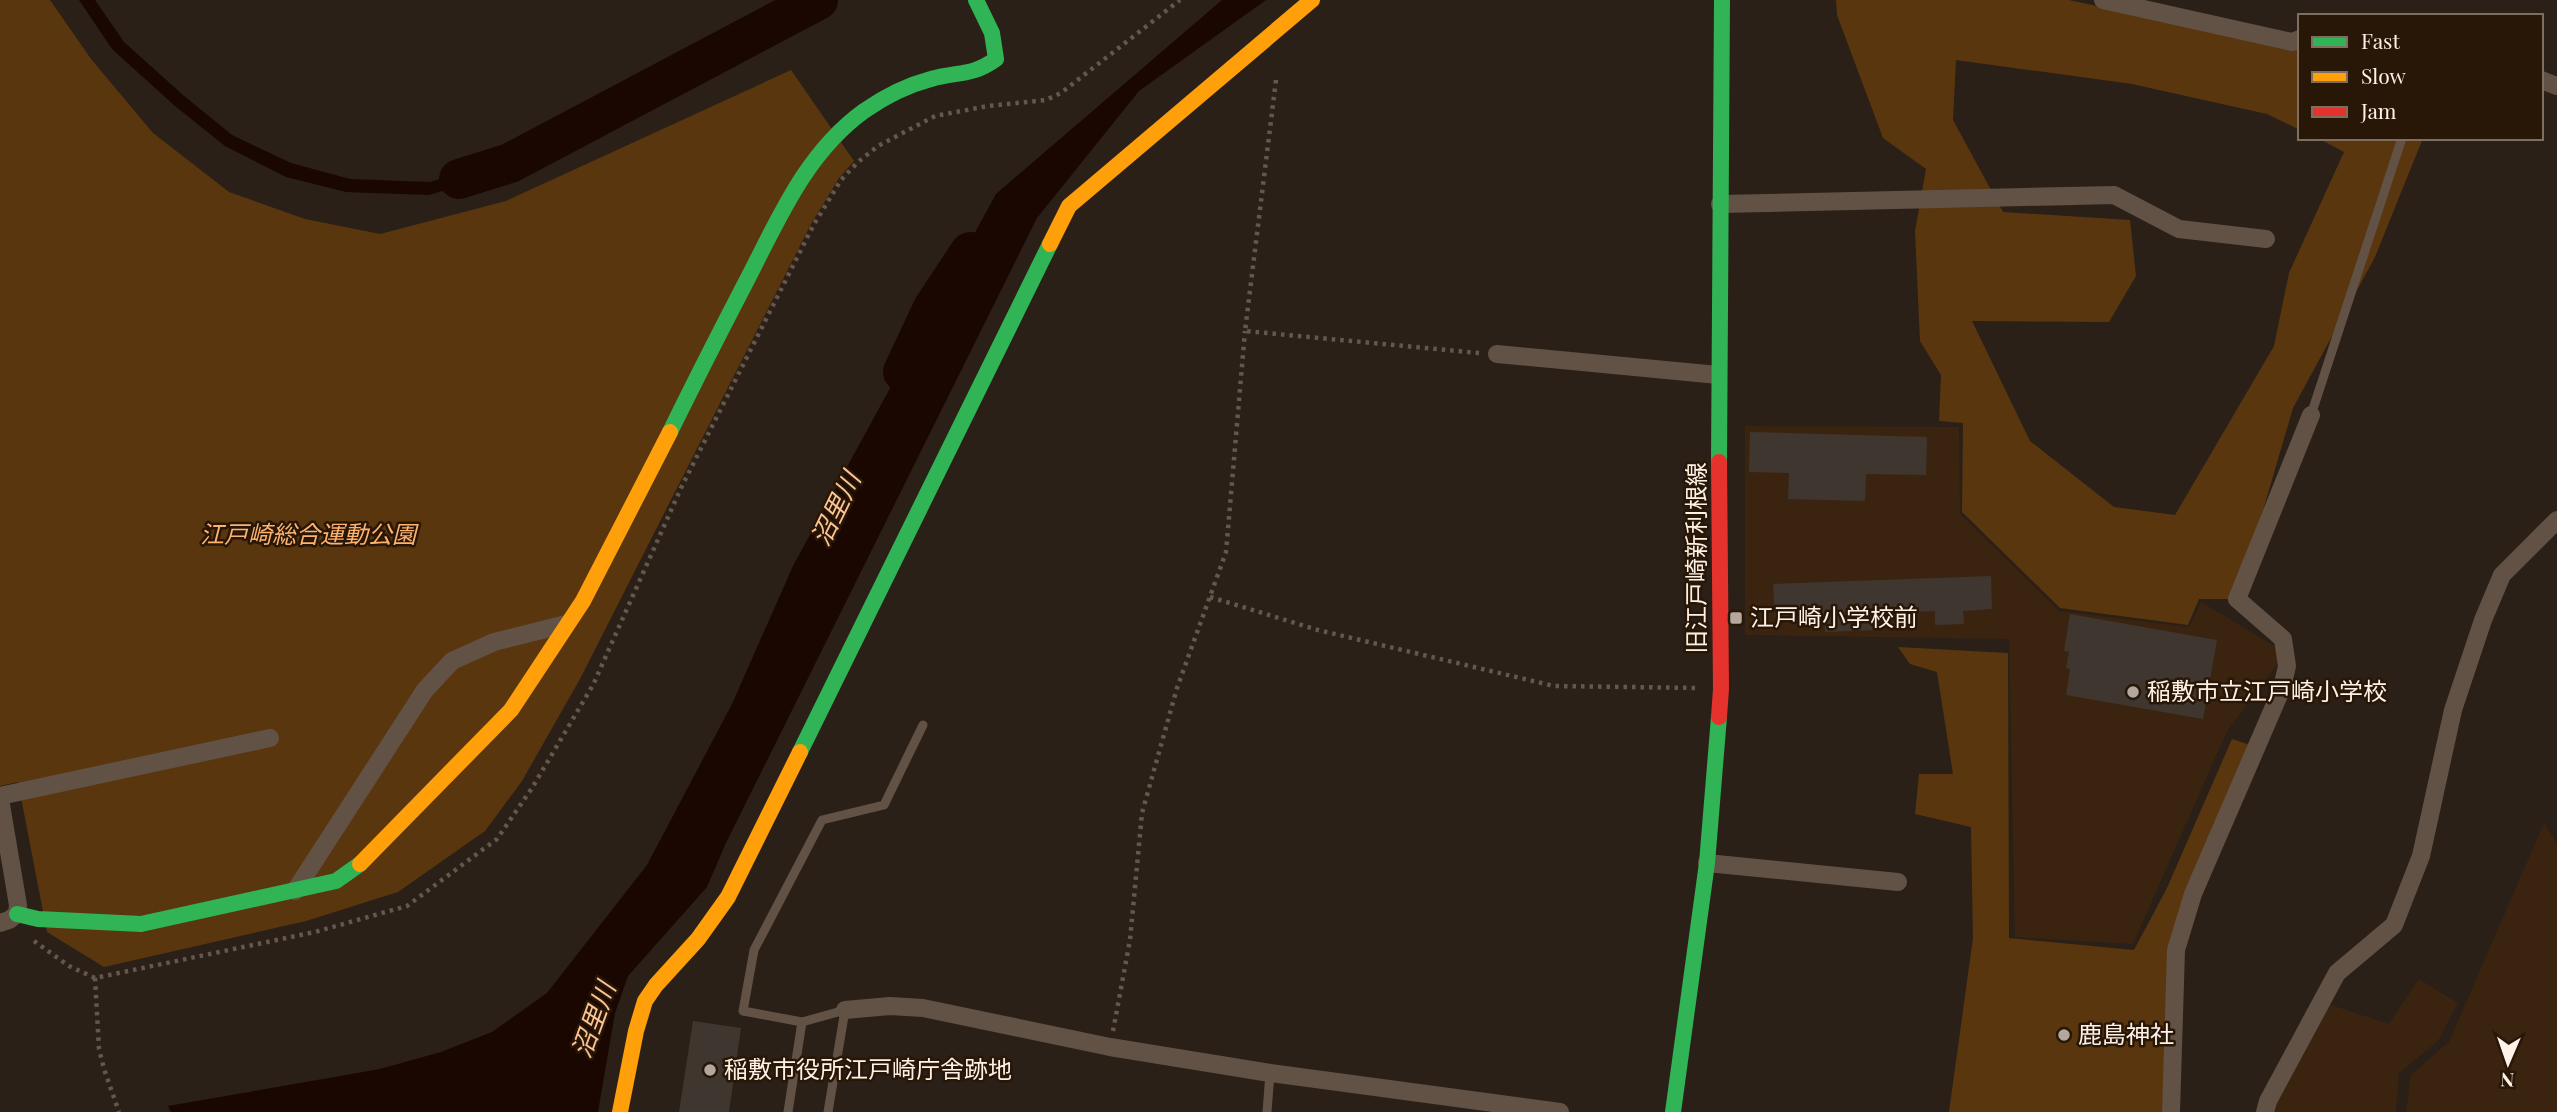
<svg xmlns="http://www.w3.org/2000/svg" width="2557" height="1112" viewBox="0 0 2557 1112" font-family="'Playfair Display','Noto Sans JP',serif">
  <rect width="100%" height="100%" fill="#2a2017"/>
  <g fill="#3a2410">
    <polygon points="1745,426 1959,427 1960,514 2059,611 2189,627 2201,602 2286,653 2227,731 2133,944 2015,937 2009,639 1745,635"/>
    <polygon points="2544,823 2557,843 2557,1112 2406,1112 2411,1075 2449,1042"/>
    <polygon points="2419,979 2458,1003 2438,1041 2399,1073 2396,1112 2270,1112 2328,1004 2389,1024"/>
  </g>
  <g fill="#5a360f">
    <polygon points="0,0 50,0 91,59 153,133 229,192 305,219 380,234 506,201 791,70 854,161 839,178 811,224 580,679 522,781 485,831 398,892 306,921 104,967 47,932 18,782 0,786"/>
    <polygon points="1836,0 2069,0 2300,50 2300,130 2267,114 2132,84 1956,60 1953,120 2003,212 2130,220 2136,276 2109,322 1972,321 2030,441 2114,507 2175,515 2274,346 2289,273 2344,152 2318,138 2423,138 2375,257 2293,408 2237,599 2199,599 2188,625 2060,608 1962,512 1963,423 1939,421 1941,375 1920,341 1915,231 1926,169 1883,138 1837,15"/>
    <polygon points="1898,647 2008,653 2009,938 2134,950 2167,888 2232,739 2253,746 2169,978 2162,1112 1949,1112 1973,938 1971,827 1915,814 1919,774 1953,774 1937,672 1910,664"/>
  </g>
  <g fill="#1a0702">
    <polygon points="79,0 95,0 124,42 183,95 232,135 291,163 350,179 430,182 509,157 510,171 429,195 346,192 286,177 225,146 175,106 112,49"/>
    <polygon points="1222,0 1266,0 1139,91 1037,218 725,845 707,887 628,976 615,1013 598,1112 171,1112 168,1106 380,1069 441,1052 492,1032 547,993 647,865 732,704 793,566 996,194"/>
  </g>
  <g fill="none" stroke-linecap="round" stroke-linejoin="round">
    <g stroke="#1a0702" stroke-width="40">
      <polyline points="459,179 510,163 818,0"/>
      <polyline points="903,372 933,308 970,252"/>
    </g>
  </g>
  <g fill="#3f362f">
    <polygon points="1750,432 1927,437 1926,475 1866,474 1865,501 1788,499 1789,473 1749,472"/>
    <polygon points="1991,576 1992,609 1963,611 1964,624 1935,625 1935,611 1876,613 1877,630 1825,632 1824,616 1775,618 1773,584"/>
    <polygon points="2070,614 2217,640 2203,719 2066,695 2070,669 2066,668 2069,652 2064,651"/>
    <polygon points="693,1021 741,1028 729,1112 679,1112"/>
  </g>
  <g fill="none" stroke-linecap="round" stroke-linejoin="round">
    <g stroke="#64584e" stroke-width="4.5" stroke-dasharray="3.5 5" stroke-linecap="butt">
      <polyline points="1276,80 1245,331 1479,353"/>
      <polyline points="1210,597 1318,630 1554,686 1699,688"/>
      <polyline points="34,941 69,966 95,978 315,932 407,906 497,839 532,788 593,685 681,488 813,226 841,180 858,162 878,146 935,116 988,106 1046,100 1061,93 1180,0"/>
      <polyline points="95,978 99,1049 104,1069 119,1112"/>
      <polyline points="1113,1031 1130,940 1142,813 1177,688 1226,552 1245,331"/>
    </g>
    <g stroke="#615245" stroke-width="9">
      <polyline points="2311,415 2402,138"/>
      <polyline points="802,1022 743,1011 754,950 822,820 884,805 923,725"/>
      <polyline points="788,1112 802,1022 845,1010 828,1112"/>
      <polyline points="1267,1112 1270,1073"/>
    </g>
    <g stroke="#615245" stroke-width="18">
      <polyline points="2103,0 2292,42 2300,39"/>
      <polyline points="2541,80 2557,86"/>
      <polyline points="1720,204 2114,195 2179,229 2266,239"/>
      <polyline points="1497,354 1718,375"/>
      <polyline points="0,796 270,738"/>
      <polyline points="0,799 18,905 17,914 9,920 0,923"/>
      <polyline points="1707,863 1898,882"/>
      <polyline points="295,891 425,690 452,661 494,642 566,624"/>
      <polyline points="845,1010 890,1006 923,1008 1110,1047 1270,1073 1560,1112"/>
      <polyline points="2171,1112 2176,950 2193,894 2282,688 2287,666 2283,639 2237,599 2311,415"/>
      <polyline points="2265,1112 2268,1101 2337,973 2394,925 2421,856 2453,710 2483,620 2502,575 2557,520"/>
    </g>
    <g stroke="#30b455" stroke-width="16">
      <path d="M670,432C695,381 721,330 747,280C779,218 806,153 864,111C884,97 908,85 931,79C958,71 971,77 996,59L992,33L976,0"/>
      <polyline points="1719,462 1722,0"/>
      <polyline points="800,752 1050,244"/>
      <polyline points="17,914 38,919 141,924 336,881 360,864"/>
      <polyline points="1673,1112 1707,863 1719,717"/>
    </g>
    <g stroke="#ff9f0a" stroke-width="16">
      <polyline points="1050,244 1069,206 1312,0"/>
      <polyline points="360,864 511,710 583,601 670,432"/>
      <polyline points="620,1112 636,1031 645,1001 656,985 698,939 728,897 800,752"/>
    </g>
    <polyline stroke="#e5322d" stroke-width="16" points="1719,717 1721,689 1719,462"/>
  </g>
  <g fill="#b4a89e" stroke="#281606" stroke-width="2.5">
    <rect x="1729" y="611" width="14" height="14" rx="3.5"/>
    <circle cx="2133" cy="692" r="7"/>
    <circle cx="2064" cy="1035" r="7"/>
    <circle cx="710" cy="1070" r="7"/>
  </g>
  <g text-anchor="middle" stroke-width="5" stroke-linejoin="round" paint-order="stroke">
    <g font-size="24" font-style="italic" fill="#fdb26e" stroke="#281606">
      <text x="308" y="543">江戸崎総合運動公園</text>
    </g>
    <g font-size="24" fill="#fef1e7" stroke="#281606">
      <text transform="translate(1697 558) rotate(-90)" y="8">旧江戸崎新利根線</text>
    </g>
    <g font-size="24" fill="#fef1e7" stroke="#281606" text-anchor="start">
      <text x="1750" y="626">江戸崎小学校前</text>
      <text x="2147" y="700">稲敷市立江戸崎小学校</text>
      <text x="2078" y="1043">鹿島神社</text>
      <text x="724" y="1078">稲敷市役所江戸崎庁舎跡地</text>
    </g>
    <g font-size="26" font-style="italic" fill="#fdc493" stroke="#281606">
      <text transform="translate(836 509) rotate(-64)" y="9">沼里川</text>
      <text transform="translate(594 1020) rotate(-70)" y="9">沼里川</text>
    </g>
  </g>
  <rect x="2298" y="14" width="245" height="126" fill="#281606" stroke="#7e6e60" stroke-width="2"/>
  <rect x="2312" y="37" width="35" height="10" fill="#30b455" stroke="#7e6e60" stroke-width="2"/>
  <text x="2361" y="49" font-size="21" fill="#fef1e7">Fast</text>
  <rect x="2312" y="72" width="35" height="10" fill="#ff9f0a" stroke="#7e6e60" stroke-width="2"/>
  <text x="2361" y="84" font-size="21" fill="#fef1e7">Slow</text>
  <rect x="2312" y="107" width="35" height="10" fill="#e5322d" stroke="#7e6e60" stroke-width="2"/>
  <text x="2361" y="119" font-size="21" fill="#fef1e7">Jam</text>
  <g transform="translate(2508 1063) rotate(182)" stroke="#281606" stroke-width="5" paint-order="stroke">
  <path d="M0-5L12 26L0 18L-12 26Z" fill="#fef1e7"/>
  <text y="-10" font-size="19" font-weight="bold" text-anchor="middle" fill="#fef1e7">N</text>
  </g>
</svg>
